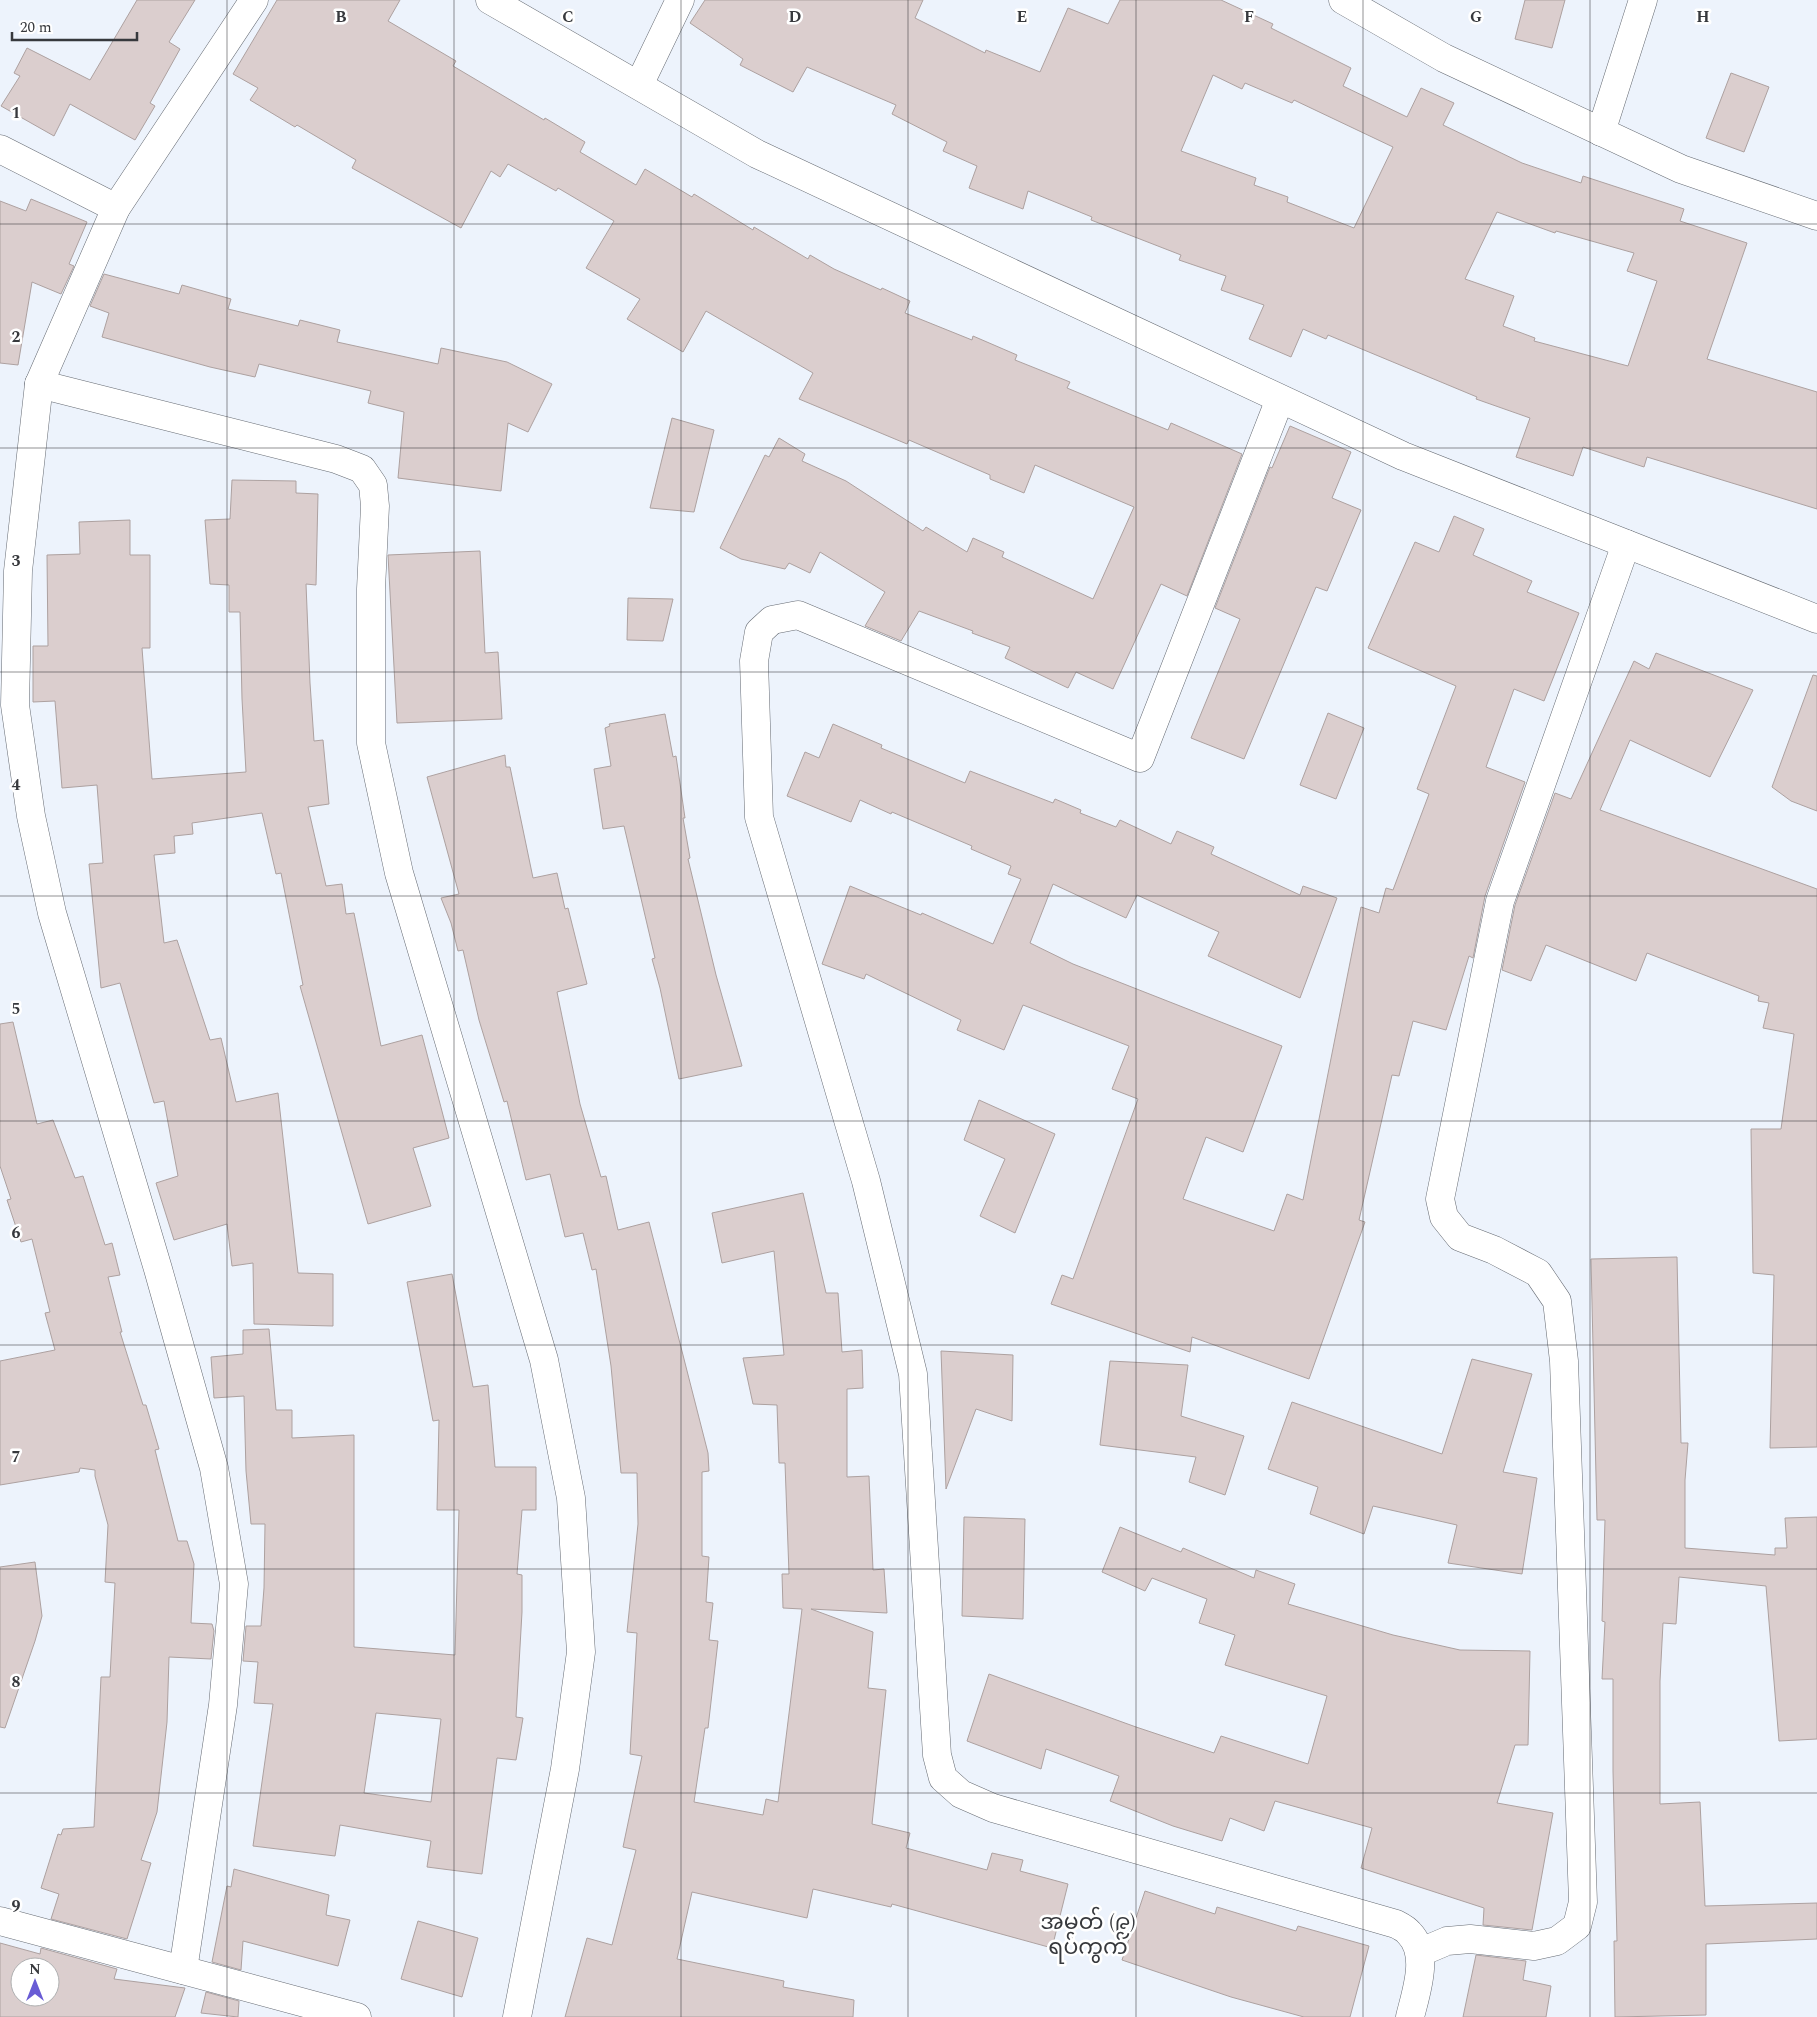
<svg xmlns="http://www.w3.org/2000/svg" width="1817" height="2017" viewBox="0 0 1817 2017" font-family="Spectral,'Noto Sans Myanmar',serif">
  <rect width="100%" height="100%" fill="#edf3fc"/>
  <g fill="#dbcece" stroke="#ada1a0" fill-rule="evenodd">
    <polygon points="137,0 195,0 169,42 180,49 150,103 155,106 135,140 70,104 54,136 1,106 20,76 14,73 27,48 90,80"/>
    <polygon points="277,0 400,0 388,21 456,61 453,66 544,120 545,118 585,142 580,152 636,185 645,169 692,197 694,194 753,230 754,227 808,259 810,255 834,269 881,290 882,288 910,301 905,313 972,340 973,336 1017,355 1015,360 1070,382 1067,388 1168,430 1171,423 1242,454 1187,596 1161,584 1113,689 1076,672 1068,688 1005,658 1010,647 972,633 973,631 919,611 901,641 865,626 885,592 820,552 810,573 789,563 785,569 741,559 720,548 765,455 769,457 779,438 805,454 802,461 846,481 923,531 926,527 967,552 973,538 1004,552 1002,557 1093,599 1134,507 1035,465 1024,493 990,479 990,475 909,440 907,444 799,399 813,373 706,311 683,352 627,319 640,299 586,268 614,221 558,188 556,191 508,164 500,177 491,171 461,228 352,168 356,160 297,125 295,127 250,100 258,88 233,74"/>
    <path d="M705,0H923L915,18L985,53L986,50L1040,72L1068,8L1108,24L1120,0H1221L1273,24L1271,28L1351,68L1343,86L1407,117L1421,88L1454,103L1443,125L1522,163L1581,183L1583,176L1684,209L1680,221L1747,243L1707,359L1817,392V509L1647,457L1644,467L1583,447L1573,476L1516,457L1530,418L1476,399L1477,397L1328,335L1326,339L1303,329L1291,357L1249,339L1264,305L1221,290L1226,276L1179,260L1181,255L1091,220L1092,217L1028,191L1023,209L969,188L977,166L943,151L947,142L892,114L896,105L807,67L793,92L740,65L743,59L690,23ZM1213,75L1242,89L1245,83L1292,103L1294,100L1393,147L1354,228L1287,202L1288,197L1254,185L1256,178L1181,151ZM1497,212L1555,233L1556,231L1634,253L1627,271L1657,281L1628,366L1534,341L1535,338L1503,326L1514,296L1465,279Z"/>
    <polygon points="1525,0 1565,0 1552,48 1515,39"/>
    <polygon points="1731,73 1769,87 1744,152 1706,138"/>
    <polygon points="31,199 87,222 69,264 74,266 61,294 32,282 18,365 0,363 0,201 26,211"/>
    <polygon points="104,274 179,294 182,285 231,299 228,309 298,326 300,320 340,330 337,342 438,364 441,348 507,362 552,384 528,432 508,423 501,491 398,478 404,412 368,403 371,391 259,364 255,377 210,367 102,337 109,313 90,306"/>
    <polygon points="672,418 714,430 694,512 650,508"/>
    <polygon points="1290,426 1351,452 1332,498 1361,510 1327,591 1316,587 1244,759 1191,738 1240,619 1215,608 1270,467 1272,468"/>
    <polygon points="232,480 296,481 296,493 318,494 316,585 306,584 310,683 314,741 323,740 329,804 308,807 326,886 342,884 346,914 354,913 381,1046 422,1035 449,1138 413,1148 431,1206 368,1224 300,986 303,985 281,873 276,874 262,813 192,823 193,834 174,836 175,853 154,855 164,943 177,940 210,1040 221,1038 236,1102 278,1093 298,1273 333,1274 333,1326 254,1324 253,1263 232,1266 227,1224 174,1240 156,1183 178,1176 164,1101 154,1103 120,983 101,988 89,864 103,863 97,785 62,788 55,701 33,702 33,646 48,646 47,555 80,554 79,522 130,520 130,555 150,555 150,648 142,648 152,779 246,772 242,699 240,612 229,612 229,585 210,584 205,520 230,519"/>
    <polygon points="1454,516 1484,529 1473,555 1532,581 1527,592 1579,613 1544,701 1514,689 1486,767 1525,782 1485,896 1473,958 1469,956 1446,1030 1413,1021 1399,1076 1392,1075 1359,1220 1365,1222 1309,1379 1192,1337 1190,1352 1051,1304 1062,1275 1073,1279 1138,1099 1112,1089 1129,1046 1023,1005 1004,1050 957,1030 961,1020 866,974 864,979 822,964 850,886 921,915 922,913 993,944 1021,879 1008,874 1011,866 971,849 972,846 892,812 891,814 860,800 851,822 787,796 805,752 819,758 833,724 882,745 881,748 965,783 970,771 1053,803 1055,799 1081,810 1080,813 1116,827 1120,820 1171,844 1177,831 1214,847 1211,854 1300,895 1303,886 1337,898 1300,998 1208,956 1219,932 1137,895 1126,918 1053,884 1030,943 1073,964 1282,1046 1243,1152 1206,1137 1183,1199 1274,1231 1287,1194 1303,1200 1361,907 1379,913 1386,888 1393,890 1429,794 1417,789 1456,686 1368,648 1415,542 1439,552"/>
    <polygon points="480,551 485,653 498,652 502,719 397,723 388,555"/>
    <polygon points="628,598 673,599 663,641 627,640"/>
    <polygon points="1656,653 1753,690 1710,777 1630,740 1600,810 1817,889 1817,1447 1770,1448 1774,1275 1753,1273 1751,1129 1781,1129 1794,1034 1763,1028 1769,1003 1758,1001 1759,996 1647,953 1636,981 1546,945 1531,981 1502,970 1515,905 1555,793 1571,799 1634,661 1649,669"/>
    <polygon points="1813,675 1817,676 1817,811 1791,801 1772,787"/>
    <polygon points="1328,713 1364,728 1336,799 1300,785"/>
    <polygon points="665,714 673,757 676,756 685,818 683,818 690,858 688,859 716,975 742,1066 679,1079 660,988 652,959 655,958 624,826 603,829 594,769 611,766 605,728 610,726 609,724"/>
    <polygon points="505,755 506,767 510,767 533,878 557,873 565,909 568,908 587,984 557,992 580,1104 601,1177 606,1176 618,1230 649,1222 708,1453 709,1471 702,1472 702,1556 709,1557 706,1602 713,1603 709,1640 718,1641 708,1728 705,1728 694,1802 763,1815 766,1799 778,1802 802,1609 783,1608 782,1574 789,1574 785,1463 779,1463 777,1405 753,1404 743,1358 784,1355 774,1251 722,1263 712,1213 803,1193 826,1293 838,1293 842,1352 862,1350 863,1388 847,1389 847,1477 869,1476 873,1570 884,1569 887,1613 811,1609 873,1632 868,1688 886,1690 872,1824 910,1833 906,1848 987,1870 992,1853 1023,1860 1020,1871 1068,1884 1052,1948 892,1904 891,1907 813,1889 807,1918 692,1892 677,1959 784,1981 783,1987 854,2000 853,2017 565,2017 587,1938 612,1945 636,1850 623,1847 642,1756 630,1754 637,1633 627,1632 638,1524 637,1473 621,1473 611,1366 596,1269 592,1270 583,1233 565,1237 550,1174 526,1180 507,1101 504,1102 479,1020 463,950 458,951 451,923 441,898 459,894 427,777"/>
    <polygon points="13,1022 37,1124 53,1120 75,1178 83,1176 105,1245 112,1243 120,1275 108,1277 122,1332 120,1332 143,1405 146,1405 159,1449 155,1450 178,1541 187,1541 194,1564 191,1623 212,1624 214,1631 211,1659 169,1657 167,1722 157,1812 141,1860 151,1863 127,1939 51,1919 59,1894 41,1888 58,1834 61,1835 63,1829 94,1827 101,1677 110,1677 115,1583 105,1582 108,1525 95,1476 95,1470 80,1468 79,1472 0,1485 0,1361 55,1350 45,1313 50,1312 32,1239 21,1242 7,1200 11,1199 0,1166 0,1024"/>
    <polygon points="979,1100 1055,1134 1015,1233 980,1216 1005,1159 964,1140"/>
    <polygon points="1677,1257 1681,1443 1688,1443 1685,1480 1685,1548 1775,1555 1775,1548 1787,1548 1785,1518 1817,1517 1817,1739 1779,1741 1766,1586 1679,1577 1676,1624 1663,1623 1660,1681 1660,1804 1700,1802 1705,1906 1817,1903 1817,1939 1706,1944 1706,2015 1615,2017 1614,1941 1617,1941 1613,1771 1613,1679 1602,1679 1605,1622 1602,1621 1605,1520 1597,1520 1591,1259"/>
    <path d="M452,1274L473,1387L488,1385L495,1467H536V1510H522L517,1574L522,1575V1612L516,1717L523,1718L516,1760L497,1758L482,1874L427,1867L431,1841L340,1825L335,1856L253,1846L273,1704L254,1703L258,1662L243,1661L246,1626H261L264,1588L265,1524H251L246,1471L244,1396L214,1398L211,1357L243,1354V1330L269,1329L276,1410H292V1438L354,1435V1647L455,1655L459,1510H437L439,1420L433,1421L407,1282ZM376,1713L441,1719L431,1802L364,1793Z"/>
    <polygon points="941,1351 1013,1355 1012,1421 976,1409 946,1489"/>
    <polygon points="1472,1359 1532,1374 1503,1472 1537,1478 1522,1574 1448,1563 1457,1525 1373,1506 1364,1534 1310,1514 1318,1487 1268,1469 1292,1402 1442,1454"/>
    <polygon points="1110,1361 1188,1365 1181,1416 1244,1436 1225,1495 1189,1482 1196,1457 1100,1445"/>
    <polygon points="964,1517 1025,1519 1023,1619 962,1616"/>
    <polygon points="1120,1527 1181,1552 1183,1548 1254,1578 1256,1570 1295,1584 1288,1604 1393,1635 1460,1650 1530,1651 1528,1745 1515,1745 1497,1803 1553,1813 1532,1930 1483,1925 1484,1908 1361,1868 1372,1828 1275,1801 1264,1831 1230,1818 1222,1841 1173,1826 1110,1801 1119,1776 1046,1749 1041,1769 967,1741 989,1674 1136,1727 1214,1753 1221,1736 1308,1764 1327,1696 1225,1665 1235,1635 1199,1623 1207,1599 1152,1578 1145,1591 1102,1572"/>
    <polygon points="35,1562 42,1616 35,1641 5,1728 0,1727 0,1567"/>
    <polygon points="234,1869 329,1895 326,1915 350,1920 338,1966 243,1941 241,1970 212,1962 227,1886 231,1887"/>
    <polygon points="1145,1891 1215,1914 1217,1907 1296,1931 1298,1926 1369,1946 1350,2017 1304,2017 1231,1997 1122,1960"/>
    <polygon points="418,1921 478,1938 462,1997 401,1979"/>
    <path d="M0,1943L40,1954L41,1948L117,1969L114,1979L185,1988L175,2017H0ZM20,1967H50V1997H20Z"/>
    <polygon points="1476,1955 1526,1961 1523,1980 1551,1986 1546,2017 1463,2017"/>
    <polygon points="206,1992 239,2001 238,2017 201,2013"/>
  </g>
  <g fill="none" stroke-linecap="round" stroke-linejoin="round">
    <defs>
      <g id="minor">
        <polyline points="490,0 757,154 1403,456 1817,619"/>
        <polyline points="1343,0 1444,58 1681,169 1817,216"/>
        <polyline points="639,85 680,0"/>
        <polyline points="1601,132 1643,0"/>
        <polyline points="0,149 116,208"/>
        <polyline points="39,384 336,459 362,469 373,485 375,506 371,589 371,743 399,873 544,1360 571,1498 581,1652 565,1769 517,2017"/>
        <path d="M1280,399L1140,758L798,615L772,620L759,632L754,661L759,817L866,1181L913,1374L937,1755L943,1778L961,1794L993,1808L1396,1924C1400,1926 1406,1929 1409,1933C1430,1954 1416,1992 1410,2017"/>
        <polyline points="0,1921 357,2017"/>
        <polyline points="1421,1952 1447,1941 1470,1939 1534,1946 1557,1941 1577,1926 1583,1902 1564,1361 1557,1301 1538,1273 1494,1250 1460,1237 1444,1217 1440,1199 1500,901 1626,544"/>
        <polyline points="183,1970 223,1705 234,1584 214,1468 158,1269 52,913 31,816 15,705 18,571 39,384 116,208 254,0"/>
      </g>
    </defs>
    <use href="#minor" stroke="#666b73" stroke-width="29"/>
    <use href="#minor" stroke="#fff" stroke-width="28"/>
  </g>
  <path fill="none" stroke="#37393d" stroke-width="1" stroke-opacity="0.55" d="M227,0V2017M454,0V2017M681,0V2017M908,0V2017M1136,0V2017M1363,0V2017M1590,0V2017M0,224H1817M0,448H1817M0,672H1817M0,896H1817M0,1121H1817M0,1345H1817M0,1569H1817M0,1793H1817"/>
  <g text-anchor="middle" stroke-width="5" stroke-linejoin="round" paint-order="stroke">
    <g font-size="22" fill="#37393d" stroke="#fff">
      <text x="1088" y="1929">အမှတ် (၉)<tspan x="1088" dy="25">ရပ်ကွက်</tspan></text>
    </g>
  </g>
  <g font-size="16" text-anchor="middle" font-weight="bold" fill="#37393d" stroke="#fff" stroke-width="5" stroke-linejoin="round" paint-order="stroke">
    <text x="341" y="22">B</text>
    <text x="568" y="22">C</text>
    <text x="795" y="22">D</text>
    <text x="1022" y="22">E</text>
    <text x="1249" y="22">F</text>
    <text x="1476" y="22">G</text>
    <text x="1703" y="22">H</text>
    <text x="16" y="118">1</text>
    <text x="16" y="342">2</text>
    <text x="16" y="566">3</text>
    <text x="16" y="790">4</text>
    <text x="16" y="1014">5</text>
    <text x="16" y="1238">6</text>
    <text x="16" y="1462">7</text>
    <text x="16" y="1687">8</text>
    <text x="16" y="1911">9</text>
  </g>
  <g transform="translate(35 1982)"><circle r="24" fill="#ffffff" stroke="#afb0b1"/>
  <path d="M0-4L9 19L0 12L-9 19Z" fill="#695cd5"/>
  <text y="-8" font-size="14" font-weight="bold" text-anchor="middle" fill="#37393d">N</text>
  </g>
  <path d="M12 32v8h125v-8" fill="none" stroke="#37393d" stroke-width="2.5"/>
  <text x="20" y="32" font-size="15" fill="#37393d" stroke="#ffffff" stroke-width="4" paint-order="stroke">20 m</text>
</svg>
